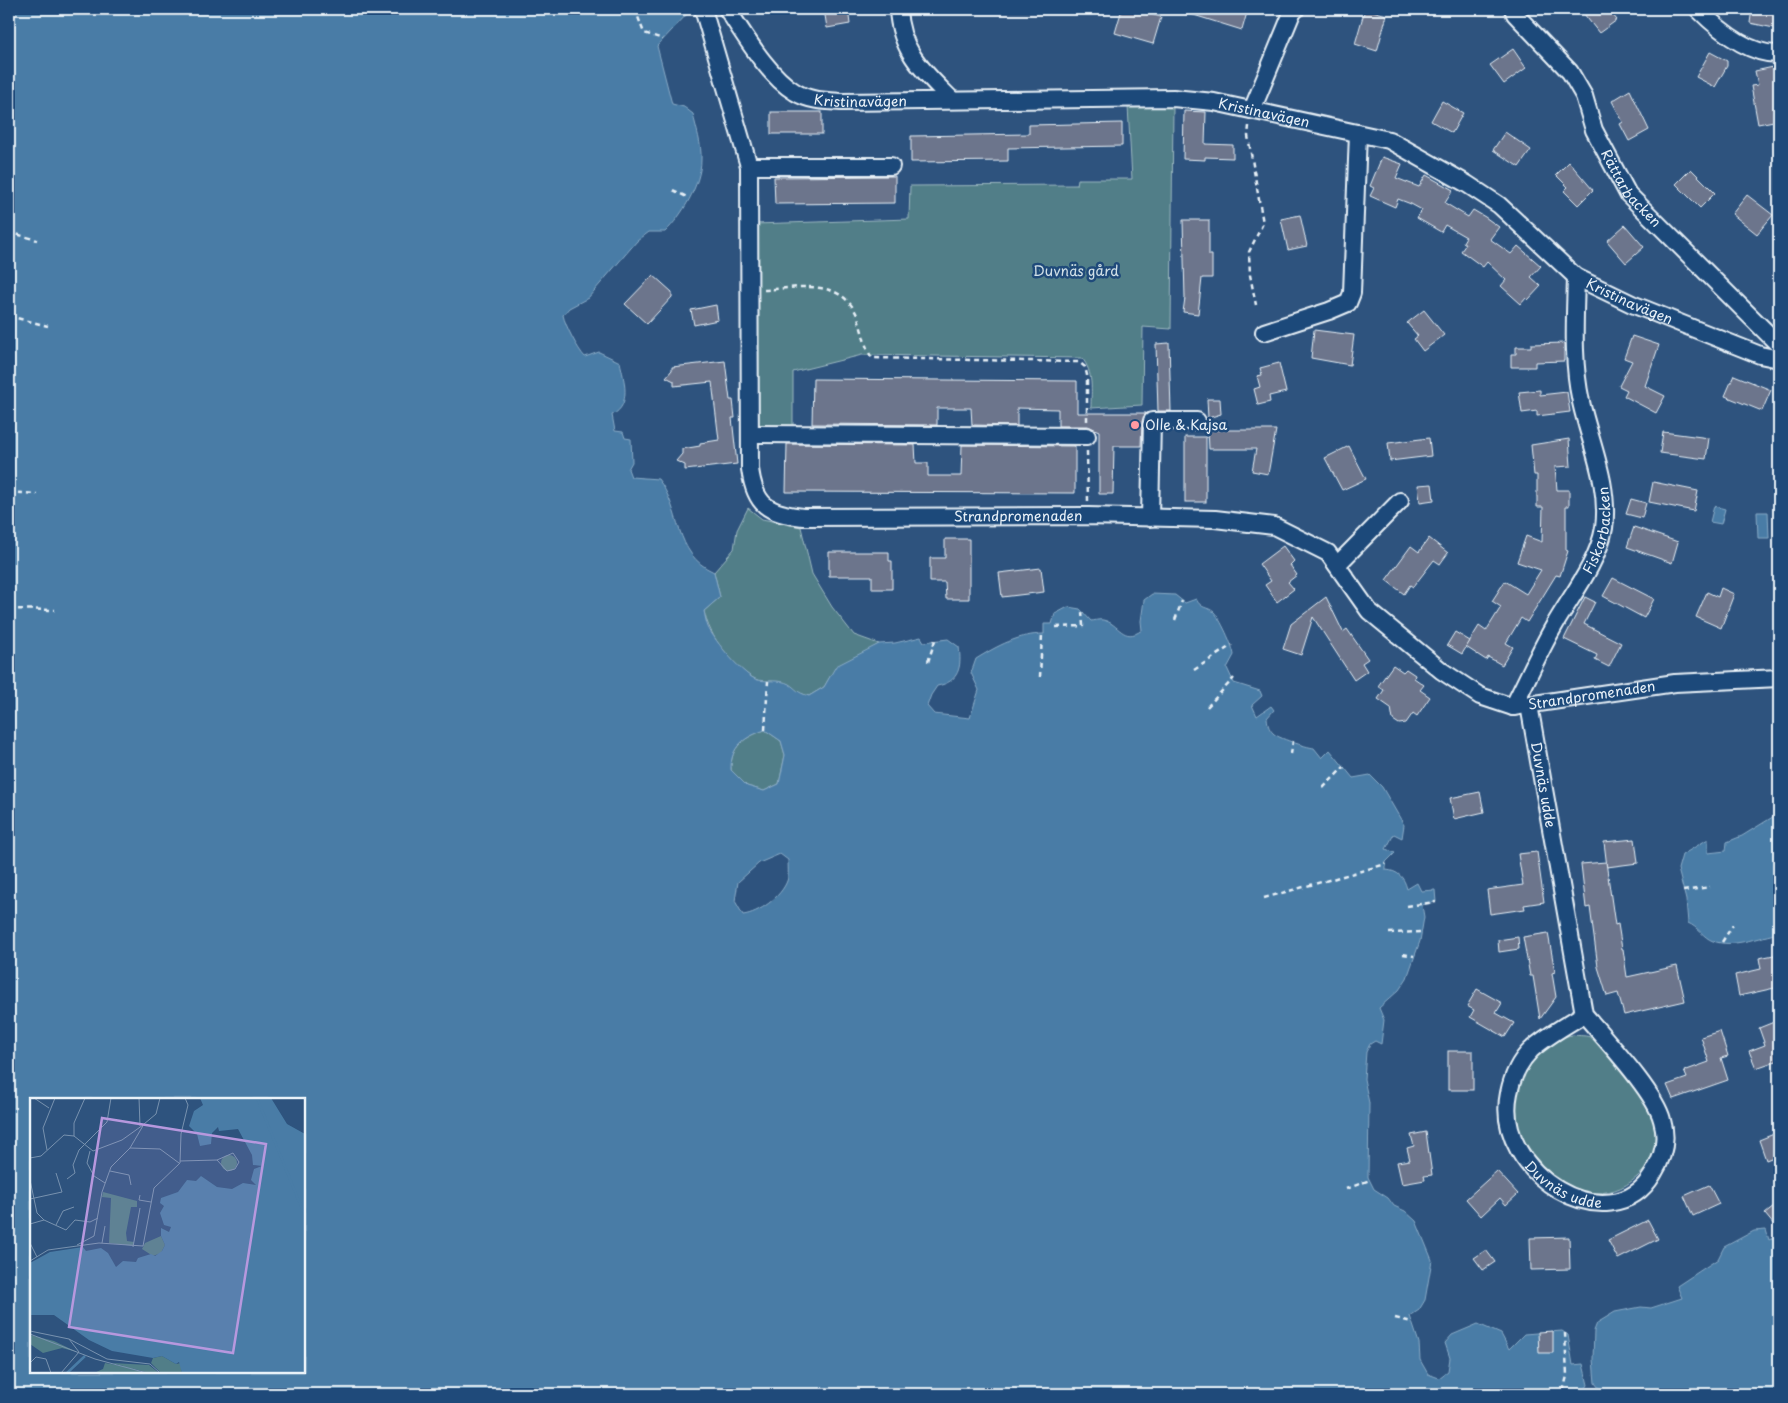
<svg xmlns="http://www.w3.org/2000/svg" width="1788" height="1403" viewBox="0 0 1788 1403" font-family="'Playpen Sans',sans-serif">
  <rect width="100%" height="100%" fill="#2e537e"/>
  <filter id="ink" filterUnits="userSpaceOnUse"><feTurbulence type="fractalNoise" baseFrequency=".02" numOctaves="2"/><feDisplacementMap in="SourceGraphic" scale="10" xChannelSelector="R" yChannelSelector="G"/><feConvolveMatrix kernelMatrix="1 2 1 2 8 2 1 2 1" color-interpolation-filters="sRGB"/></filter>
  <g filter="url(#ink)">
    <g fill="#517e88" stroke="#9cb8c0">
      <path d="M1128,106H1173L1171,329L1143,327L1142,405L1091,408C1091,390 1094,373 1082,358L862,355L793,372V429H758L755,224L909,219L910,186L1077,185L1078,179H1132Z"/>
      <path d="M748,508L762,519L801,527L812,574L832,607L854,635L879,644L831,675L824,687L809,696L796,692L790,685C779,683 764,684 755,679C732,667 709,636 704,611L720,597L714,572L734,549L737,530Z"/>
      <path d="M765,730L781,741L785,755L779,784L764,791L747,786L731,770C730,746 745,737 765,730Z"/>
      <path d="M1573,1035C1579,1036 1587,1035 1592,1038C1605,1043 1616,1063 1625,1074C1653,1109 1676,1148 1632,1181C1603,1203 1564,1192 1538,1169C1526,1159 1512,1127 1512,1111C1511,1095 1518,1082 1525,1069C1535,1051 1554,1037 1573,1035Z"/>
    </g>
    <g fill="#497ca6" stroke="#89abc7" fill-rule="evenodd">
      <path d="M13,9H688L689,12L657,46L672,104L684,107L693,114C696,128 702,145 701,160C701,184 682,216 665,232H649L637,241L588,298L569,308L563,315C565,325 578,350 585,357L599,352L620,362C624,380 632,405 612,415L615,431L623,432L625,438L631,439L632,462L628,469L631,477L658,479C682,509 673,554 714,572L720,597L704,611C705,616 706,622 708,627C714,640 744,677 758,680C768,682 780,679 789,684C798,690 796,692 809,696L824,687L836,666L879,644L895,643L921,637L924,642L948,639L959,647C962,667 959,682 937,686L931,695L927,706L934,714L970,718L979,690L971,673L976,659C997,646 1019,634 1044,634V624H1052L1055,614L1068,607L1080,609L1091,621C1094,621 1099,619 1103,620C1119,623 1123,644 1142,630L1141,621L1144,600L1152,594L1175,595L1185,603L1196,599C1202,610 1207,606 1214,612C1220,618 1233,646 1234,655L1227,668L1234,683L1260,691L1262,696L1252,705L1257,716L1271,706L1274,710L1267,718C1268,724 1268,728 1273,733C1277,738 1306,747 1314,748L1322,758L1330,750L1353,778L1370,775L1382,787L1404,825L1402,838L1394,834L1386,849L1395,853L1386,862V870C1398,871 1404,877 1407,889L1417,883L1421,891L1435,890L1436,902L1422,905L1424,917L1420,941L1407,978L1399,990L1379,1008L1384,1020L1381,1044L1375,1041L1370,1044L1366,1052L1364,1079L1369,1103L1368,1177L1374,1189L1388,1198L1394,1206L1405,1211L1416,1221L1432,1260L1425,1300L1419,1310L1410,1316L1419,1343L1420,1360L1428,1374L1439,1378L1448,1371L1450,1358L1445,1343L1452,1335L1478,1324L1501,1334L1509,1349L1524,1334L1562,1331L1568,1335L1573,1365L1583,1364L1588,1385L1584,1391L1586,1394H9V19ZM765,730L781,741L785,755L779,784L764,791L747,786L731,770C730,746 745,737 765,730ZM780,854L788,860C788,866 789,876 787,881C781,897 759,913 743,915L735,901L738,882L759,863ZM31,1099H304V1372H31Z"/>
      <polygon points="1714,506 1725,509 1721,524 1710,522"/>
      <polygon points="1757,512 1768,512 1769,538 1758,538"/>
      <path d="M1779,810V937L1775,934C1756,938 1732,948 1713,941C1704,938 1698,927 1688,923L1686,900L1678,869L1682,855L1708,839V853L1726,851L1727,842L1742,836L1776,815Z"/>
      <polygon points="1779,1228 1779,1394 1596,1394 1599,1388 1595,1383 1593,1359 1594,1331 1597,1323 1615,1312 1641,1307 1651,1308 1682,1298 1677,1286 1718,1259 1724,1247 1754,1231 1766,1230 1769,1240 1778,1235"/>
    </g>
    <g fill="#6c758c" stroke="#e8f1f8">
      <polygon points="824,9 848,9 850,24 827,28"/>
      <polygon points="1122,9 1132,9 1161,17 1153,44 1115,33"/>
      <polygon points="1184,9 1248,9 1242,30 1184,12"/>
      <polygon points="1365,9 1387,15 1377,51 1355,44"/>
      <polygon points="1591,9 1608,9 1617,20 1599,33 1584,14"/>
      <polygon points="1752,9 1778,9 1774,28 1750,23"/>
      <polygon points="1513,49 1526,68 1504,84 1490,65"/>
      <polygon points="1710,52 1727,61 1727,66 1715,87 1696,77"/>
      <polygon points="1778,66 1779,120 1758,124 1751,86 1758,85 1755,71"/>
      <polygon points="1630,90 1649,130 1629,141 1620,124 1623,122 1612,101"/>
      <polygon points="1442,101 1463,113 1452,133 1431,121"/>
      <polygon points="1184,111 1206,112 1205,144 1233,145 1233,158 1205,157 1205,160 1183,159"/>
      <rect x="771" y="112" width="51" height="22"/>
      <polygon points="1122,123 1122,146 1008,148 1008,161 911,162 911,136 1029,134 1029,125"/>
      <polygon points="1505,132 1531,150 1519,167 1493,150"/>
      <polygon points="1382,157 1402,164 1396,178 1419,187 1426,175 1453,190 1445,203 1468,217 1473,210 1485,217 1499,227 1490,239 1511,254 1518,246 1541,266 1531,277 1541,286 1528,300 1526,298 1521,304 1501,286 1506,280 1487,262 1483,267 1461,251 1466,244 1463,242 1466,237 1445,225 1441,232 1417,218 1422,210 1411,204 1398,199 1395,207 1370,196 1374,188 1370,186"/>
      <polygon points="1569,162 1593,190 1578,205 1564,191 1568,187 1556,175"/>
      <polygon points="1691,169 1715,193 1700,208 1676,184"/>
      <polygon points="895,176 895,203 775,204 774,177"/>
      <polygon points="1747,195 1773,215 1757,234 1732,214"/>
      <polygon points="1300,215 1307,246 1288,250 1281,219"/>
      <polygon points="1183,220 1209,220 1209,255 1212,255 1212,278 1202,278 1198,314 1183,312 1185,298"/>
      <polygon points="1625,225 1644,247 1626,263 1607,241"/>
      <polygon points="653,275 672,292 672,297 647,324 625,304"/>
      <polygon points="716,305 718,320 694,325 691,310"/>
      <polygon points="1424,310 1444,335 1423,351 1414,339 1418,336 1407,323"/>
      <polygon points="1314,330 1354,335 1350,365 1311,358"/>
      <polygon points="1632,336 1659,345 1645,386 1665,396 1656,413 1624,396 1627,390 1619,386 1632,361 1624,358"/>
      <polygon points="1169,343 1171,411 1158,411 1156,344"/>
      <polygon points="1564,343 1564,361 1535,362 1535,367 1511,367 1511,354 1516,354 1516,347 1531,347 1531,344"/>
      <polygon points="725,361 730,400 733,400 735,418 732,418 737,464 685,470 685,465 676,461 682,454 682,449 700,446 700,443 719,440 712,382 674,386 674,381 666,377 672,370 672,367"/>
      <polygon points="1279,363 1286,392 1269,396 1270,402 1258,405 1254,389 1260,387 1257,376 1262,375 1260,368"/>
      <polygon points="1734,375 1771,390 1762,411 1725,396"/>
      <polygon points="813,379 1077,381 1077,413 1146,413 1142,421 1141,446 1114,446 1113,494 1099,494 1099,431 1088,426 1058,426 1058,409 1017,408 1017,426 972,425 971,408 937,408 937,425 812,424"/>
      <polygon points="1540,390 1540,395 1567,392 1570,412 1537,416 1537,411 1522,413 1519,392"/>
      <polygon points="1207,399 1220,399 1221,414 1208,418"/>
      <polygon points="1208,430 1276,430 1268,474 1252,471 1256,449 1209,449"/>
      <polygon points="1663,432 1709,438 1706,459 1660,453"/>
      <rect x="1185" y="437" width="21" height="65"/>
      <polygon points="1429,438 1431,456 1390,461 1388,443"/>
      <polygon points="1569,439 1571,466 1555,467 1557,490 1569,490 1569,506 1566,506 1566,550 1568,551 1560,576 1556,575 1527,622 1521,618 1506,643 1513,647 1502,665 1488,657 1486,660 1466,647 1479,626 1486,631 1501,607 1492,601 1505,581 1526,594 1541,570 1517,562 1526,536 1542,542 1543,507 1537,507 1537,475 1534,475 1531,445"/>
      <polygon points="787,444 915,445 916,463 928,463 928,476 961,476 962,445 1075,446 1075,493 786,492"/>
      <polygon points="1349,446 1366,479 1342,490 1325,458"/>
      <polygon points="1653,482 1698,491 1694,511 1649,502"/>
      <polygon points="1432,484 1434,500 1420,502 1418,485"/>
      <polygon points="1631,499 1646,503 1642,518 1626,514"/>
      <polygon points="1634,527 1678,542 1672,563 1627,547"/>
      <polygon points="1429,538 1448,553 1440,564 1434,560 1413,587 1410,585 1404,594 1386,580 1411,546 1419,552"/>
      <polygon points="945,539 969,539 969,599 946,599 945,582 930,582 930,558 945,558"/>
      <polygon points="1283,546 1294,561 1290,565 1297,575 1288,582 1294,589 1277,602 1265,585 1271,581 1259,564"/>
      <polygon points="829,552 889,552 889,561 892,561 892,589 872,589 872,576 829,576"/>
      <polygon points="1041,568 1044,592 1002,597 999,573"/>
      <polygon points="1613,578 1654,599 1644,618 1603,596"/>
      <polygon points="1721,588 1734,594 1721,628 1696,617 1707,592 1718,597"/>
      <polygon points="1326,597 1343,632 1347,629 1368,659 1362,663 1367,671 1354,680 1313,617 1301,655 1283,649 1291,624"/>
      <polygon points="1585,597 1595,602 1584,624 1621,643 1609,667 1595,660 1597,655 1564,639"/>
      <polygon points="1455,632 1470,641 1462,654 1447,645"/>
      <polygon points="1393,665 1403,672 1406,669 1415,675 1414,678 1424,685 1420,690 1430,697 1417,716 1413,713 1406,723 1399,724 1393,720 1391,708 1378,699 1384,690 1378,686"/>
      <polygon points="1480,792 1484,812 1454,819 1450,798"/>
      <polygon points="1635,839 1638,863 1607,867 1604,842"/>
      <polygon points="1537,852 1544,902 1524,905 1525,909 1490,914 1487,890 1523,885 1518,854"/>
      <polygon points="1606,862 1615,925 1618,924 1622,949 1623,949 1627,977 1677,966 1685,1001 1624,1015 1618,993 1607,996 1598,967 1590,907 1586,908 1581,864"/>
      <polygon points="1548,933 1555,972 1552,973 1556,997 1540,1019 1533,976 1530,976 1523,937"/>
      <polygon points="1518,937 1519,949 1499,952 1498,940"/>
      <polygon points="1779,954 1779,987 1739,996 1735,975 1761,969 1759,958"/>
      <polygon points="1477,989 1502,1003 1496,1013 1514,1023 1505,1037 1470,1017 1474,1010 1467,1006"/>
      <polygon points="1779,1020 1779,1060 1756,1068 1749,1051 1765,1045 1759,1028"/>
      <polygon points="1720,1031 1728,1056 1721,1058 1728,1080 1673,1099 1667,1085 1687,1078 1684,1071 1709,1062 1701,1037"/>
      <rect x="1448" y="1051" width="25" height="39"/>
      <polygon points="1426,1132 1432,1175 1424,1176 1425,1180 1402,1184 1397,1162 1410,1160 1407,1148 1414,1146 1411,1135"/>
      <polygon points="1779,1132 1779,1155 1766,1160 1759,1140"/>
      <polygon points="1497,1171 1518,1194 1506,1205 1500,1198 1481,1216 1466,1199"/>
      <polygon points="1709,1185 1719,1204 1693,1216 1684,1196"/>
      <polygon points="1779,1203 1779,1231 1765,1214"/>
      <polygon points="1648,1220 1658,1239 1618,1259 1608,1240"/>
      <polygon points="1569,1237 1570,1269 1531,1270 1530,1238"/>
      <polygon points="1486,1250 1495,1262 1483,1270 1474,1258"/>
      <polygon points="1553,1331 1553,1353 1539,1353 1538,1332"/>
    </g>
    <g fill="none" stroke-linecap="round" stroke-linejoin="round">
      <defs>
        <g id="minor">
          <path id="s1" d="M703,9L749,166L750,469C755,506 768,513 803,517L1088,516L1215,519L1274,526L1328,553L1369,611L1442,671L1480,696L1513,707L1675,683L1779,678"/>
          <path id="s2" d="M727,9C744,34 768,76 795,92C809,101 827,101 843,102L1173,98L1214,102L1389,140L1467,184L1499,205L1576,277L1632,304L1760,355L1779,359"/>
          <path d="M898,9C900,51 923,71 951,99"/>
          <path id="s3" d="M1513,9L1515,14L1570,72L1584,96L1594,130L1628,194L1779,345"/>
          <path d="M1698,9C1718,29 1749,55 1779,54"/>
          <polyline points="1252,110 1292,13 1296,9"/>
          <polyline points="749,166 891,166"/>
          <polyline points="1264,332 1329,311 1348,303 1352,293 1358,133"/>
          <polyline points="751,434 1087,436"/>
          <polyline points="1150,518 1152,421 1197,421"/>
          <polyline points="1337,565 1400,501"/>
          <path id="s4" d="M1529,705L1584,1014C1567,1025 1546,1036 1531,1050C1519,1062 1512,1078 1509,1093C1492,1173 1611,1245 1653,1174C1663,1158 1668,1140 1662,1120C1655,1092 1604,1038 1584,1014"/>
          <path id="s5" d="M1513,707C1527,680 1539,652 1554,626C1571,596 1598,563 1604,528C1610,485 1590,443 1581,402C1572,361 1575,319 1576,277"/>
        </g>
      </defs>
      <use href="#minor" stroke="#e8f1f8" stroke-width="20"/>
      <g stroke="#e8f1f8" stroke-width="2.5" stroke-dasharray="5 4" stroke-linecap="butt">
        <polyline points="635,9 644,33 663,39"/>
        <polyline points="1249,126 1248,136 1263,223 1249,252 1250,275 1256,305"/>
        <polyline points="673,190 689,198"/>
        <polyline points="9,232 37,240"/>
        <path d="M764,290C797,288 840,277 857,315C862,328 864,346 872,358L1079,362L1085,367L1087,375V421"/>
        <polyline points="9,316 48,326"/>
        <polyline points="1087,451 1088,501"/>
        <polyline points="9,492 37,494"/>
        <polyline points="9,609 55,610"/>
        <polyline points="1175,620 1182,601"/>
        <polyline points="1056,627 1083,626 1082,611"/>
        <polyline points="928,662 935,640"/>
        <polyline points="1194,670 1232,645"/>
        <polyline points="1040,677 1042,634"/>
        <polyline points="9,706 12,706"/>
        <polyline points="1207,707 1234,678"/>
        <polyline points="765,730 768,681"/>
        <polyline points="1291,754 1293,741"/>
        <polyline points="1323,788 1344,767"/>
        <polyline points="1683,891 1710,887"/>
        <polyline points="1264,898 1386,864"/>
        <polyline points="1407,906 1436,902"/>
        <polyline points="1389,933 1420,932"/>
        <polyline points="1722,942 1733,925"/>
        <polyline points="1403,954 1414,956"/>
        <polyline points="1346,1189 1370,1180"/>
        <polyline points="1395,1318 1412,1322"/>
        <polyline points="1555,1394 1563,1392 1567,1376 1565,1333"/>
      </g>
      <use href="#minor" stroke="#1f4a7a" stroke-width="16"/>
    </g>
  </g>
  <circle fill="#ff9aa2" stroke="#1f4a7a" stroke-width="2" cx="1135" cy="425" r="5"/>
  <g text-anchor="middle" stroke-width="5" stroke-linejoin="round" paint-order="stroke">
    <g font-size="14" fill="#e8f1f8" stroke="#1f4a7a">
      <text dy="5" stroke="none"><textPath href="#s2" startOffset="175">Kristinavägen</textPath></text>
      <text dy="5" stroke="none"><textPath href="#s2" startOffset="580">Kristinavägen</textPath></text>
      <text dy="5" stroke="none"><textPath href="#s3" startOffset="218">Rättarbacken</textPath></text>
      <text dy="5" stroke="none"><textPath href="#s2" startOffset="1000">Kristinavägen</textPath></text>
      <text dy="5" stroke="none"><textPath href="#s1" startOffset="762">Strandpromenaden</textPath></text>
      <text dy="5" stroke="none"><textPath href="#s5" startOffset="198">Fiskarbacken</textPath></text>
      <text dy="5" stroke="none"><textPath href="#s1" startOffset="1404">Strandpromenaden</textPath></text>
      <text dy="5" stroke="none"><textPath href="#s4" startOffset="81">Duvnäs udde</textPath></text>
      <text dy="5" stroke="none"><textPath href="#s4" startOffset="545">Duvnäs udde</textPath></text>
    </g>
    <g font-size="14" fill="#d1e0e7" stroke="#1f4a7a">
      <text x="1076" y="276">Duvnäs gård</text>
    </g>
    <g font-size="14" fill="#e8f1f8" stroke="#1f4a7a" text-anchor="start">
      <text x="1145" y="430">Olle &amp; Kajsa</text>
    </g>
  </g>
  <g transform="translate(30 1098)">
    <rect width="275" height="275" fill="#2e537e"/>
    <path d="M191 65a8 8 0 1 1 16 0a8 8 0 1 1-16 0ZM73,94L107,103V109H101L96,135L97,143L104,144L103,148L79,145L81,100L72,99ZM131,138L135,147L131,155L123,158L112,151L115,145ZM0,237L24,243L47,254L32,250L13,255L0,246ZM132,258L146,266L151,265L152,275H131L121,265L123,260ZM75,265L98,269L115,275H64L73,271ZM82,265L119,267L129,275H119Z" fill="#517e88"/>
    <path d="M170,0H241L257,26L275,36V275H152L149,264L146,266L132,258L123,260L82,253L59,242L24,217H0V165L20,154L53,149L56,153L71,150L78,155L86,169L93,163L106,164L108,160L121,156L125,158L132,153L135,147L131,138V130L139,134L141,129L134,127L130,115L134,108L130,105L131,100L148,94L157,82L166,83L171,78L187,89L202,91L213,85L226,87L221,82L224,71L232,68L223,67L222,57L208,31L189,33L188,29L182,35L181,46L170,48L167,36L159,28L164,13L173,7Z" fill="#497ca6"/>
    <path fill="none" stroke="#497ca6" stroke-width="2.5" d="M227,0L275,118M37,275L55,258"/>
    <path fill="none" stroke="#7892af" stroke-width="1" d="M4,0L19,10M109,0L110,28M44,38V25L55,0M100,50L130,51L149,65M17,52L13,30L25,0M60,53L57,65L64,78L75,85M0,60L11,58L34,37L44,38L63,53L92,42L113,27M150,63L187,62L197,73L205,71L209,64L203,55L187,62M80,73L99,77L101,87M37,81L45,75L43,67L49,52L77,24L81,0M0,82L7,115L14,122M110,97L109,102L121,104M0,101L32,94L26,75M0,126L14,122L36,132L45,122L60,124L68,120M26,127L33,113L44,109M0,145L7,159M72,145L75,128M47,147L64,138L72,94L81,69L100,50L114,26L126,16L130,0M103,149L110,110M0,163L18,152L69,145L113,148L124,90L150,65L151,36L158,7L155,0M0,233L39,241L77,261L120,266L130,275M0,236L65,261L117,275M0,265L6,259L16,261L21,275M31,275L49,254L39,241"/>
    <path fill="#b798de" fill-opacity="0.15" stroke="#b798de" stroke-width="2.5" d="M72,20L236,46L203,255L39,229Z"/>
    <rect width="275" height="275" fill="none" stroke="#e8f1f8" stroke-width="2.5"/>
  </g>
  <rect width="1788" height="1403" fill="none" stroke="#1f4a7a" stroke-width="30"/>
  <rect x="15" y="15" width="1758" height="1373" fill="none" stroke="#e8f1f8" stroke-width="2" filter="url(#ink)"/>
</svg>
